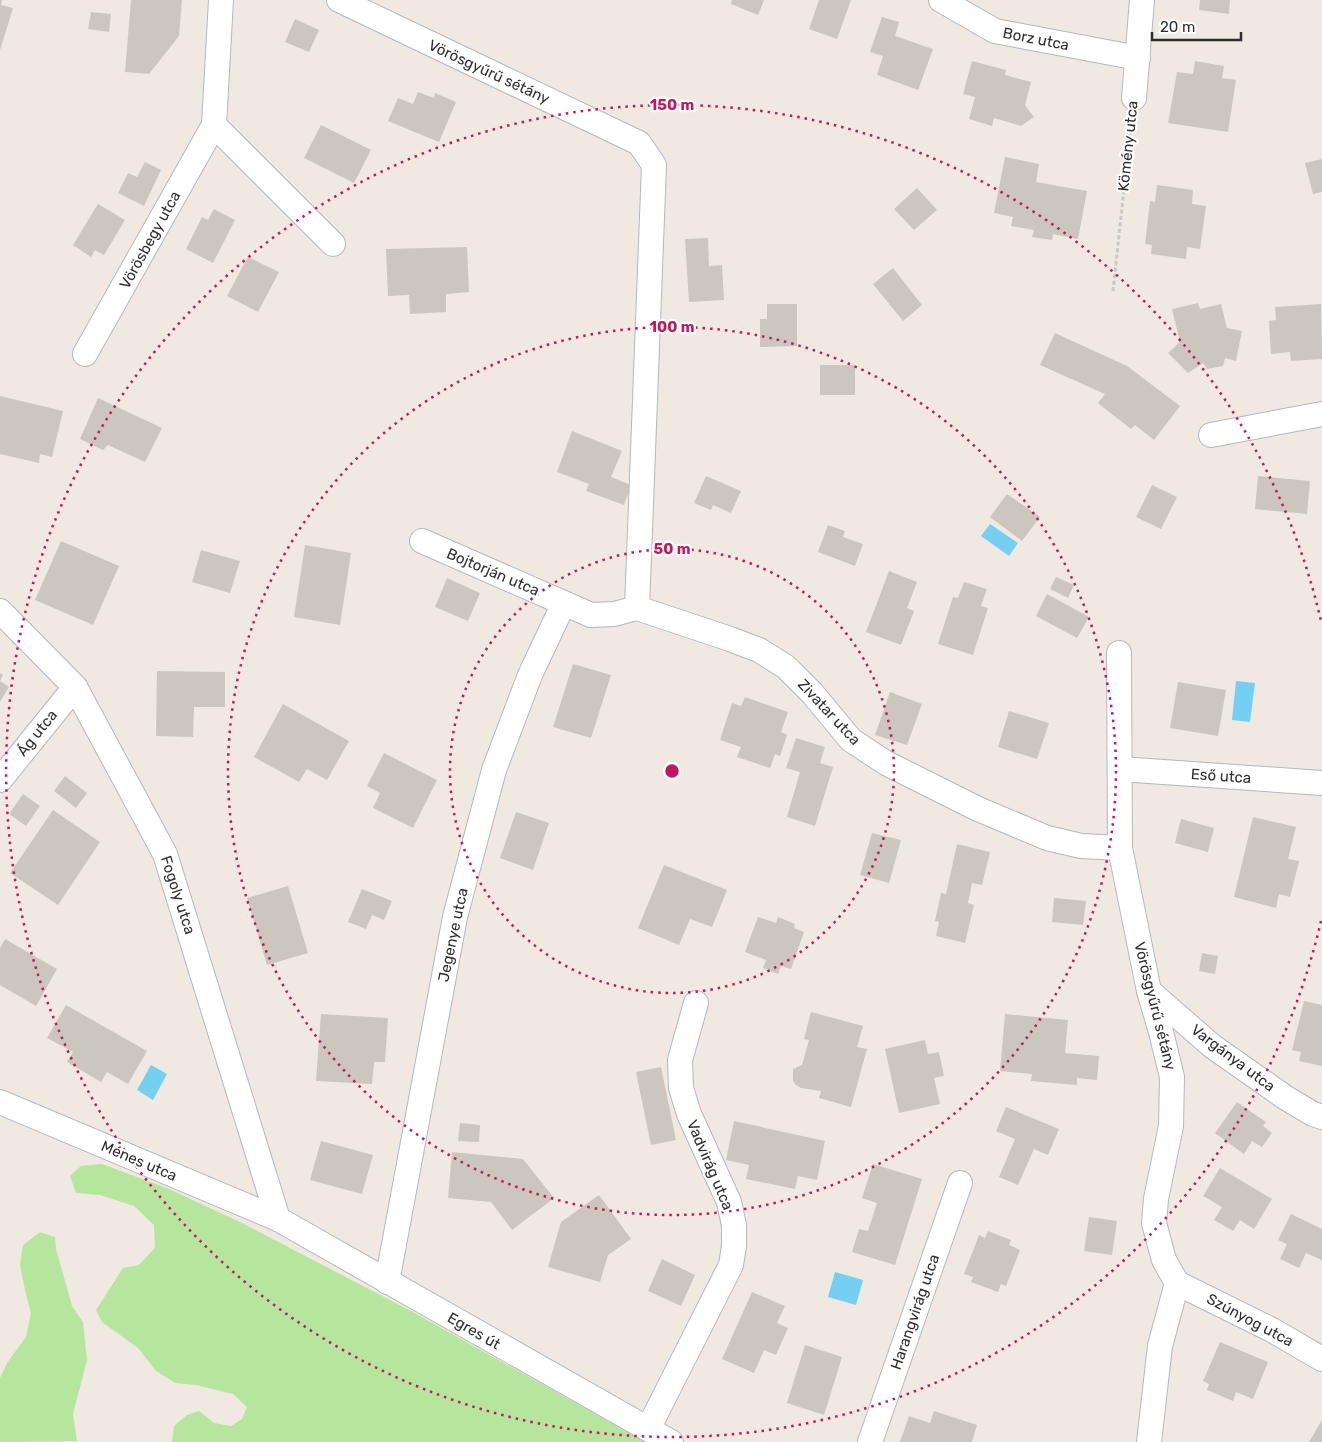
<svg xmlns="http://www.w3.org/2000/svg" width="1322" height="1442" viewBox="0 0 1322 1442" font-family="Rubik,sans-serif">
  <rect width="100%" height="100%" fill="#efe9e1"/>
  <g fill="#b6e59e">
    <polygon points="102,1164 169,1189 242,1223 411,1311 645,1442 172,1442 174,1426 187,1415 199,1411 214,1423 231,1426 242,1419 247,1407 233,1394 196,1385 175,1383 156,1371 138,1348 102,1322 96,1310 123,1268 139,1265 155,1248 154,1225 134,1206 100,1195 76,1193 70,1176 81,1166"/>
    <polygon points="40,1232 55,1237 56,1249 72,1306 83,1322 87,1360 73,1414 77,1441 0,1442 0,1378 7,1363 26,1337 31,1313 25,1290 20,1265 23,1245"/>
  </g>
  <g fill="#75cff0">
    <polygon points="990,524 1018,543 1009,556 981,536"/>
    <polygon points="1236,681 1255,683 1250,722 1232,720"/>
    <polygon points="151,1065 167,1074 153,1100 137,1090"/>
    <polygon points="835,1272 863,1280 856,1305 828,1297"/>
  </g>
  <g fill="#cbc7bf">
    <polygon points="0,0 2,0 1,5 13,8 0,50"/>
    <polygon points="131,0 182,0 179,36 149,74 125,72"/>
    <polygon points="732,0 764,0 758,15 731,4"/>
    <polygon points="819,0 851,0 837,39 809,29"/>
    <polygon points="1200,0 1230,0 1229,14 1199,10"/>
    <polygon points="91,12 111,14 109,32 88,29"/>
    <polygon points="882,17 899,22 895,36 933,49 918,90 877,75 883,56 870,52"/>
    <polygon points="295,19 319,30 309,52 285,42"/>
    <polygon points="972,61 1006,70 1005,75 1031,82 1025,105 1034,117 1021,126 994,118 992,126 969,119 975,97 963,94"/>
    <polygon points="1195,61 1224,66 1222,78 1236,80 1228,132 1168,123 1177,72 1193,74"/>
    <polygon points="418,92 434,98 435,93 456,102 439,142 388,121 398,98 413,104"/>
    <polygon points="321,125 371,150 354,183 304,158"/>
    <polygon points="1005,157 1039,164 1036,182 1087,191 1078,239 1053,234 1052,240 1032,237 1034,230 1011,226 1013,217 994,213"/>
    <polygon points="1322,159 1322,192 1313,194 1305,163"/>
    <polygon points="145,162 161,170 144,206 118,193 128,173 137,177"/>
    <polygon points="1157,185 1193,190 1192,204 1206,206 1200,249 1187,247 1186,259 1151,254 1152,245 1145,244 1150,201 1155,202"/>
    <polygon points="917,188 937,210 914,230 894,209"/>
    <polygon points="98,204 125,220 104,255 95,250 91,257 73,245"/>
    <polygon points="214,209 235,220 213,263 186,249 202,217 208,220"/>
    <polygon points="708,238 709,266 722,265 724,300 689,302 685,239"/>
    <polygon points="467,247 469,292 446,294 446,312 410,314 409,295 388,296 386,249"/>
    <polygon points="248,257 279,272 258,312 227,296"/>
    <polygon points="893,268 922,305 903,321 873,284"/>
    <polygon points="1198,303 1200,309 1221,304 1227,328 1242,331 1236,361 1225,358 1223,366 1207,369 1203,363 1188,373 1168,353 1180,342 1172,309"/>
    <polygon points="767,304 797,304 797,346 760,347 760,319 767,319"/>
    <polygon points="1321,304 1322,359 1291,361 1290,352 1271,354 1269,321 1276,320 1275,307"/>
    <polygon points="1055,333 1127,366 1180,406 1154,440 1135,425 1131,429 1098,403 1105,394 1040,365"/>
    <rect x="820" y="365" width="35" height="30"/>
    <polygon points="0,396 63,411 52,457 40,454 39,463 0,454"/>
    <polygon points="98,398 162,428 145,462 108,445 103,450 80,439"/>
    <polygon points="572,431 622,451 611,477 631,485 624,505 586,491 589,484 557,472"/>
    <polygon points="706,476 741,491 731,513 713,505 711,510 694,503"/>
    <polygon points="1258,476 1310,481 1307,514 1255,509"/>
    <polygon points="1152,485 1177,497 1161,529 1136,517"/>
    <polygon points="1007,494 1040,517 1022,541 990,517"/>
    <polygon points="828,525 845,531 843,537 863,544 855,566 818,552"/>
    <polygon points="61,541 119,566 93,625 35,600"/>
    <polygon points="305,545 351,553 340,625 294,617"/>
    <polygon points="201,550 240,561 230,593 192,582"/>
    <polygon points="889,571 917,582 907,608 914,611 901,645 866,632"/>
    <polygon points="1056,577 1074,585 1068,598 1050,589"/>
    <polygon points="447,578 480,593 468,621 435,607"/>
    <polygon points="964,582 987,589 981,606 988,608 973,655 938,644 953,597 958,598"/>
    <polygon points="1047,594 1089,617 1077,638 1036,616"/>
    <polygon points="573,664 611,675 591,738 553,727"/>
    <polygon points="157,671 225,672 225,707 194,707 193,737 156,736"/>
    <polygon points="0,673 3,675 0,681 9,687 0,702"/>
    <polygon points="1178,682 1226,690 1218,736 1170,728"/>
    <polygon points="890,692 922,704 907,745 875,735"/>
    <polygon points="745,697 788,712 781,732 787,735 780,756 775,754 770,768 737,757 741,747 720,740 732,703 741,706"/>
    <polygon points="283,704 349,741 327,780 307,769 299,782 254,757"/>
    <polygon points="1009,711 1049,723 1037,759 998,747"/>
    <polygon points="796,738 825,747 820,763 833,767 815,826 787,817 800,772 786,768"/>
    <polygon points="384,753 437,780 413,828 373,808 380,793 367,786"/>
    <polygon points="65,776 87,793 76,808 54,791"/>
    <polygon points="23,794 40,806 26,826 9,814"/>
    <polygon points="53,810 100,842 58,905 10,873"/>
    <polygon points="516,812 549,823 533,870 500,858"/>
    <polygon points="1253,817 1296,827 1288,859 1299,861 1290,897 1279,894 1276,908 1234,897"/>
    <polygon points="1181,819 1214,828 1208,852 1175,843"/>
    <polygon points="872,833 901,840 889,883 860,875"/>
    <polygon points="957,844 990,852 982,885 972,883 968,903 974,905 965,943 936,936 939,922 935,921 941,893 946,894"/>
    <polygon points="664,865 727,890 712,927 690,919 679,945 638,928"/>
    <polygon points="288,886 308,953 267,965 247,898"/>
    <polygon points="362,889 392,901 384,920 372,915 366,929 348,922"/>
    <polygon points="1054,898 1086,901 1083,925 1052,922"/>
    <polygon points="758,917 776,923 778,917 795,924 794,928 804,932 791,969 781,966 778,974 763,968 766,960 745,952"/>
    <polygon points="5,939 57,969 36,1006 0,985 0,948"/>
    <polygon points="1202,953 1218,956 1215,974 1199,971"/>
    <polygon points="1304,1001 1322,1005 1322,1066 1299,1061 1301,1052 1292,1050"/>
    <polygon points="66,1005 147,1051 128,1084 107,1072 101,1082 67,1062 73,1052 47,1038"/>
    <polygon points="811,1012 863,1026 857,1047 867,1049 851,1107 819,1098 821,1091 801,1088 796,1085 793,1081 793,1069 802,1065 809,1040 804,1039"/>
    <polygon points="321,1014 388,1018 385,1062 374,1062 372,1084 316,1081"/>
    <polygon points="1005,1014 1068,1020 1065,1053 1099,1056 1097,1080 1077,1078 1077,1085 1031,1081 1032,1074 1000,1071"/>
    <polygon points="925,1040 928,1054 939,1052 944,1076 934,1078 940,1104 899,1113 885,1049"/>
    <polygon points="661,1067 676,1140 651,1145 636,1072"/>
    <polygon points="1237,1102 1266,1122 1263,1126 1272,1133 1262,1147 1252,1141 1244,1154 1215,1133"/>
    <polygon points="1006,1107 1059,1129 1048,1155 1034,1149 1018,1185 999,1177 1015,1139 996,1131"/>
    <polygon points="734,1121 825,1141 817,1180 798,1176 795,1189 746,1179 749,1165 726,1160"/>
    <polygon points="460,1123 480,1125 479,1142 458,1141"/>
    <polygon points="321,1141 373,1155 362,1194 310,1180"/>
    <polygon points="452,1152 523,1159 554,1198 512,1230 491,1202 448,1198"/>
    <polygon points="873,1164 922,1179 895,1265 852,1252 859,1229 868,1231 877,1203 862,1198"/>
    <polygon points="1220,1168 1272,1199 1254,1229 1240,1220 1233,1231 1214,1220 1222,1207 1203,1196"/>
    <polygon points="599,1195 631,1239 608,1255 600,1282 548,1267 561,1222"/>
    <polygon points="1291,1214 1322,1229 1322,1260 1306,1253 1299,1268 1280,1259 1287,1244 1278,1240"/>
    <polygon points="1089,1217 1117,1221 1112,1255 1084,1251"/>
    <polygon points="988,1231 1011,1240 1009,1245 1020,1250 1006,1286 1001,1284 998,1292 971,1282 973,1277 964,1274 979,1235 985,1238"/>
    <polygon points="662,1259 695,1275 681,1306 648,1291"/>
    <polygon points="752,1292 785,1306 777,1323 788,1328 776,1355 764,1350 754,1373 722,1359"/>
    <polygon points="1220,1342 1268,1362 1253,1399 1236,1392 1233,1401 1207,1390 1209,1384 1203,1381"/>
    <polygon points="805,1345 842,1357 824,1415 787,1403"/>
    <polygon points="934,1411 977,1425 972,1442 900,1442 909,1416 930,1423"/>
    <polygon points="1322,1420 1322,1442 1309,1442"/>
  </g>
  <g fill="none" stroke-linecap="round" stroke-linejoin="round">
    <defs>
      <g id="street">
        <polyline points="221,0 214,125 333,244"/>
        <polyline points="339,0 639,143 654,165 637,608"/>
        <polyline points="941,0 995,31 1138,58"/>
        <polyline points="1134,98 1142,0"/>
        <polyline points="85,354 214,125"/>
        <polyline points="1211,435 1322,414"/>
        <polyline points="422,541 591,615 614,614 637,608 730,639 759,650 786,667 812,693 851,740 886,763 978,809 1047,838 1081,846 1120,848"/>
        <polyline points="0,611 75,687 165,854 278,1219"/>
        <polyline points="1119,653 1120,848 1149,991 1161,1032 1172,1077 1171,1126 1156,1199 1154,1223 1164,1260 1177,1283 1160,1346 1149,1442"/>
        <polyline points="1120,769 1322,783"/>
        <polyline points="0,780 75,687"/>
        <polyline points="1149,991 1212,1046 1286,1098 1313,1114 1322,1117"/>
        <polyline points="0,1102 278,1219 671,1442"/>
        <polyline points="387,1282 455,917 494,770 530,675 564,603"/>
        <polyline points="1177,1283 1272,1330 1322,1359"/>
        <polyline points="648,1429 731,1265 734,1246 734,1225 729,1202 689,1114 681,1088 680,1060 696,1003"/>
        <polyline points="870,1442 960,1183"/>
      </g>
    </defs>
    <use href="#street" stroke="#b4b7c1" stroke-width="26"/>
    <polyline stroke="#c9c9c9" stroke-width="3" stroke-dasharray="4 2.5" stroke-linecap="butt" points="1113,291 1131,124"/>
    <use href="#street" stroke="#fff" stroke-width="24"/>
  </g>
  <g fill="none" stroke="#c2185b" stroke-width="2.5" stroke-dasharray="2.5 5">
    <circle cx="672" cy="771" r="222"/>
    <circle cx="672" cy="771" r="444"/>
    <path d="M1321 921A666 666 0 1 1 1321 621"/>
  </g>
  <g text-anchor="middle" stroke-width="4.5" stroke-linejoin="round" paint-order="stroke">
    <g font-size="15" fill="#2e2e2e" stroke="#fff">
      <text transform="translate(1036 39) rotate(11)" y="5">Borz utca</text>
      <text transform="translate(489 72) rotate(25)" y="5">Vörösgyűrű sétány</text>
      <text transform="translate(1128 146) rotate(-84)" y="5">Kömény utca</text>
      <text transform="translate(150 240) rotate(-61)" y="5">Vörösbegy utca</text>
      <text transform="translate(493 572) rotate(23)" y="5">Bojtorján utca</text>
      <text transform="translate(829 712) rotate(47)" y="5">Zivatar utca</text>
      <text transform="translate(37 733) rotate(-51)" y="5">Ág utca</text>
      <text transform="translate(1221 776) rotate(4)" y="5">Eső utca</text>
      <text transform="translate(178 895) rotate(72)" y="5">Fogoly utca</text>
      <text transform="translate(453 935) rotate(-78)" y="5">Jegenye utca</text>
      <text transform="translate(1155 1006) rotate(76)" y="5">Vörösgyűrű sétány</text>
      <text transform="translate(1233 1058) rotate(37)" y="5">Vargánya utca</text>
      <text transform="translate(139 1161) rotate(23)" y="5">Ménes utca</text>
      <text transform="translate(710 1165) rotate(67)" y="5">Vadvirág utca</text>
      <text transform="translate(915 1312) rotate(-71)" y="5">Harangvirág utca</text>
      <text transform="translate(1250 1320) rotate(28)" y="5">Szúnyog utca</text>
      <text transform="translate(474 1331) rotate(30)" y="5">Egres út</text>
    </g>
  </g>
  <circle cx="672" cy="771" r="8" fill="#c2185b" stroke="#fff" stroke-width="2.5"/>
  <g font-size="15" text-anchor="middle" font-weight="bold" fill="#c2185b" stroke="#fff" stroke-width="4.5" stroke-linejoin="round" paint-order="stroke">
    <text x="672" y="110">150 m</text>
    <text x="672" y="332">100 m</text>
    <text x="672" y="554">50 m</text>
  </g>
  <path d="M1152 32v8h89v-8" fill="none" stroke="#2e2e2e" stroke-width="2.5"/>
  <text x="1160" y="32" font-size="15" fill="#2e2e2e" stroke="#ffffff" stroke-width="4" paint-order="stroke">20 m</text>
</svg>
